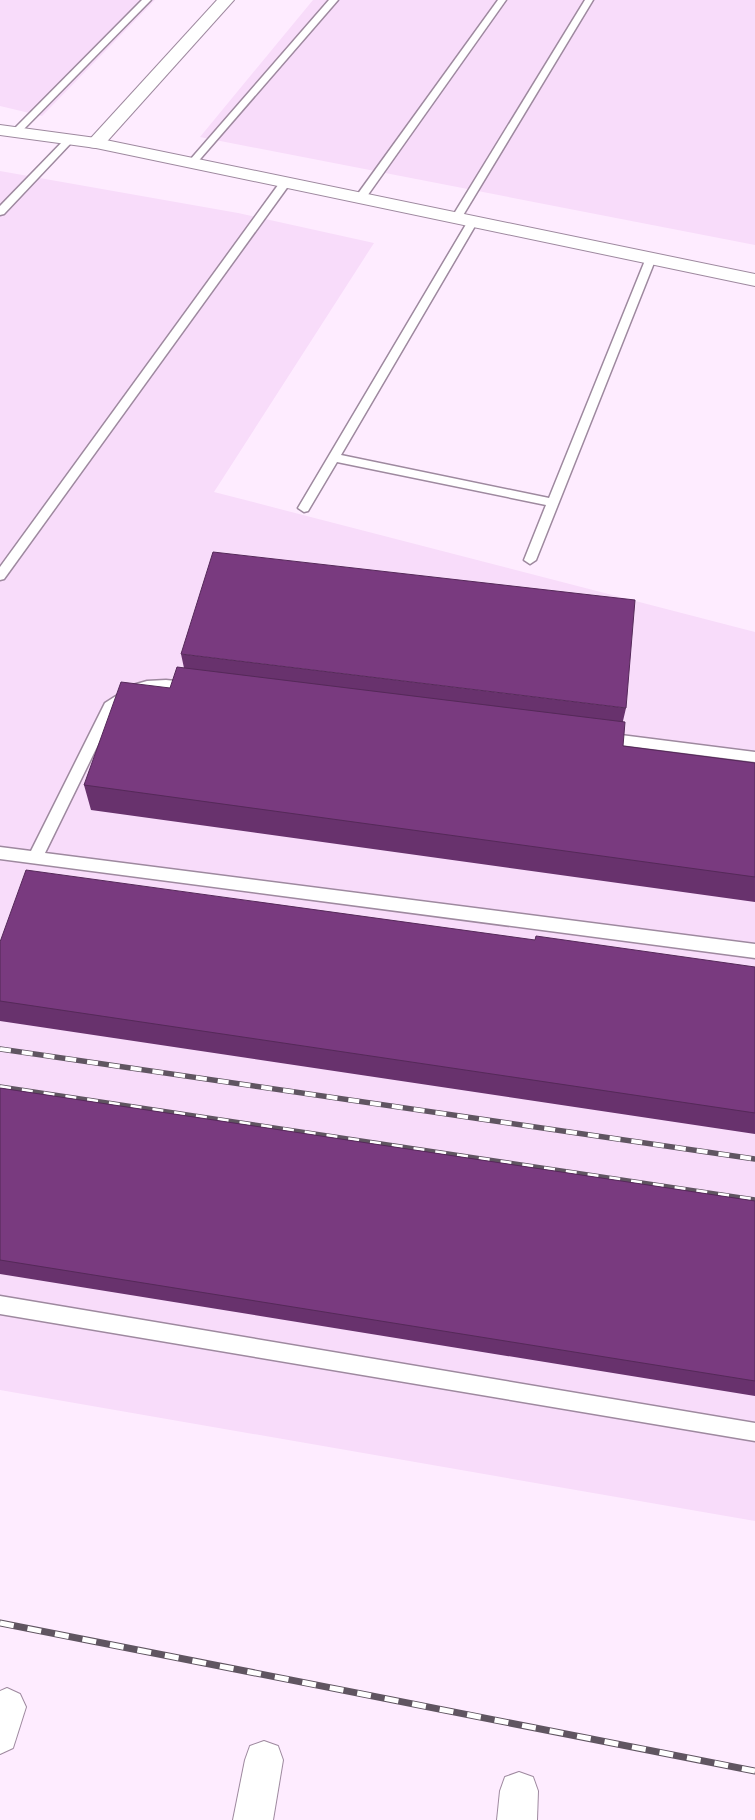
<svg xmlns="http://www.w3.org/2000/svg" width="755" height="1820" viewBox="0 0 755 1820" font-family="'Fira Sans',sans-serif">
  <rect width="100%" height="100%" fill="#feecff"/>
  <g fill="#f8dcfa">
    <polygon points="0,0 155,0 42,116 0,106"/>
    <polygon points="313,0 755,0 755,245 200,137"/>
    <polygon points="0,171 238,213 374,243 214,492 755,632 755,1521 0,1390"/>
  </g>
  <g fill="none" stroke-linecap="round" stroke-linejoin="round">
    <defs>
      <g id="service">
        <polygon points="142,0 151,0 19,134 13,134 13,130"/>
        <polygon points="329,0 338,0 195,165 189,165 189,161"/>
        <polygon points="498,0 506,0 365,199 357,199 357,195"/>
        <polygon points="585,0 593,0 462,217 457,220 453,219 452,217"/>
        <polygon points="69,137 72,138 72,142 4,214 0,215 0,206 66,138"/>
        <polygon points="285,180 290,183 289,185 4,579 0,580 0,567 281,181"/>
        <polygon points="473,218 478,221 341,455 549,498 646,258 651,255 656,258 536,560 530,564 524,560 546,505 337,462 308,511 304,512 298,508 468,221"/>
        <polygon points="166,680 195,683 197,687 195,691 190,692 166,690 147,691 134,696 115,710 45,853 755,944 755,958 0,859 0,847 31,851 105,703 133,685 147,681"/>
        <polygon points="605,733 755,752 755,762 605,743 600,742 598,738 600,734"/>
        <polygon points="0,1296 755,1423 755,1441 0,1314"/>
      </g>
      <g id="minor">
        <polygon points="217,0 234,0 102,147 96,148 90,147 87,143 90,139"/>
        <polygon points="7,1688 20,1694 26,1707 13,1748 0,1754 0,1691"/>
        <polygon points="264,1741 278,1746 283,1760 273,1820 233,1820 245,1760 250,1746"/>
        <polygon points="519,1772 533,1777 538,1791 537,1820 497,1820 500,1791 505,1777"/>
      </g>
      <polygon id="secondary" points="0,125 96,138 755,274 755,286 96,148 0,135"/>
    </defs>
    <use href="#service" stroke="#9e899f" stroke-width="3"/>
    <use href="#minor" stroke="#9e899f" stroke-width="2"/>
    <use href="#secondary" stroke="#9e899f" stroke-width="2"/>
    <use href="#service" fill="#fff" fill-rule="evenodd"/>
    <use href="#minor" fill="#fff" fill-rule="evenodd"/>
    <use href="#secondary" fill="#fff" fill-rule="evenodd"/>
    <defs>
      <g id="rail-far1">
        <polyline points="0,1049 755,1159"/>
        <polyline points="0,1087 755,1200"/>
      </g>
      <polyline id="rail" points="0,1623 755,1771"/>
    </defs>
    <use href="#rail-far1" stroke="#605561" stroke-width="5.5"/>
    <use href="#rail" stroke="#605561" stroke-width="7"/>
    <use href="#rail-far1" stroke="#fff" stroke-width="4" stroke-dasharray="11" stroke-linecap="butt"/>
    <use href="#rail" stroke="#fff" stroke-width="5" stroke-dasharray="14" stroke-linecap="butt"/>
  </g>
  <g fill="#68326d">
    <polygon points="181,654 626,708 623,721 623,746 755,763 755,902 91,810 84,785 170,688 184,668"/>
    <polygon points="0,942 755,967 755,1134 0,1021"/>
    <polygon points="0,1088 755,1201 755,1396 0,1274"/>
  </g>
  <g fill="#793a7f" stroke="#552959">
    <polygon points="213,552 635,600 626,708 181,654"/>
    <polygon points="177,667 625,722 623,746 755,763 755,877 84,785 121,682 170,688"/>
    <polygon points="26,870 535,940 536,936 755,967 755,1113 0,1001 0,942"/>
    <polygon points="0,1088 755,1201 755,1381 0,1260"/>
  </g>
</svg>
